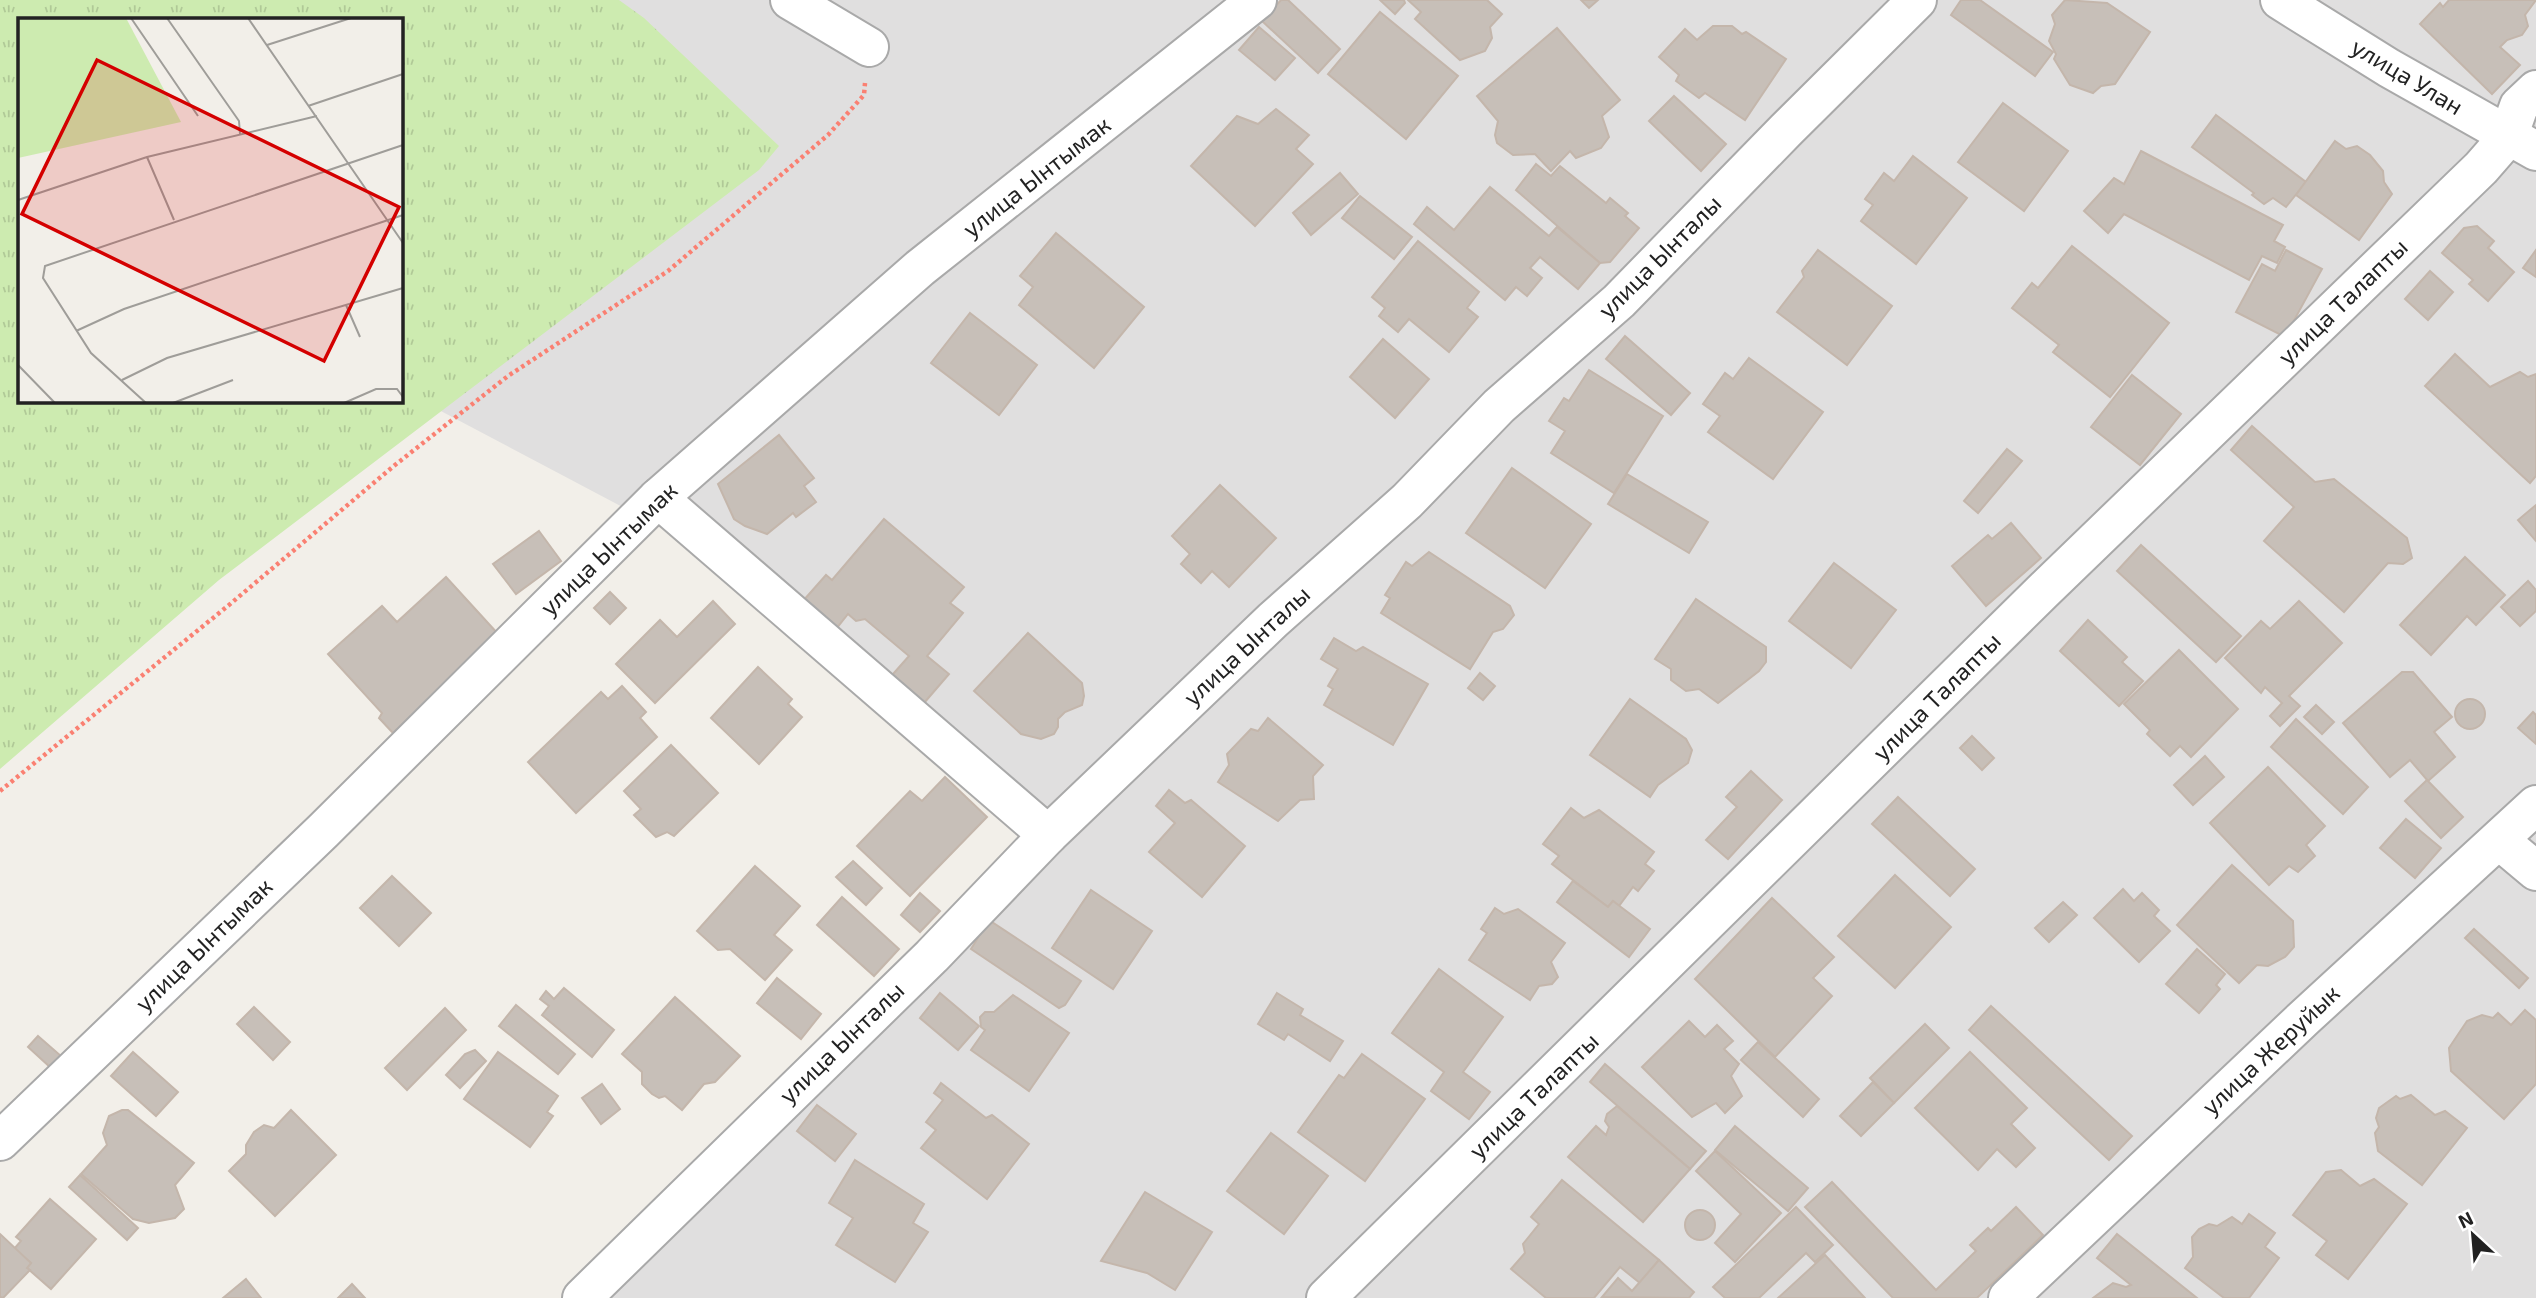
<svg xmlns="http://www.w3.org/2000/svg" width="2536" height="1298" viewBox="0 0 2536 1298" font-family="'Exo 2',sans-serif">
  <defs>
    <pattern id="grass-tufts" width="24" height="20" patternUnits="userSpaceOnUse" patternTransform="scale(1.75)"><rect width="24" height="20" fill="#cdebb0"/><path d="M3 7l-1-3M5 7V3M7 7l1-3M15 17l-1-3M17 17v-4M19 17l1-3" fill="none" stroke="#b0c997"/></pattern>
  </defs>
  <rect width="100%" height="100%" fill="#f2efe9"/>
  <polygon fill="#e0dfdf" points="0,0 2536,0 2536,1298 603,1298 1046,854 666,530 401,390 401,19 19,19"/>
  <path fill="url(#grass-tufts)" fill-rule="evenodd" d="M0,0H619L644,18L779,146L759,170L219,580L0,769ZM19,19H401V401H19Z"/>
  <g fill="#c7bfb8" stroke="#c4b6ab" stroke-width="2">
    <polygon points="1281,0 1288,0 1340,49 1318,73 1262,21"/>
    <polygon points="1380,0 1404,0 1405,3 1395,14"/>
    <polygon points="1408,0 1487,0 1502,14 1490,27 1492,38 1485,51 1460,60 1415,19 1421,12"/>
    <polygon points="1581,0 1598,0 1589,8"/>
    <polygon points="1961,0 1980,0 2053,52 2035,76 1951,15"/>
    <polygon points="2065,0 2107,3 2150,32 2115,84 2101,86 2093,93 2070,85 2054,59 2056,54 2049,41 2055,24 2052,15"/>
    <polygon points="2449,0 2536,0 2525,15 2528,26 2522,35 2507,40 2500,47 2520,65 2492,94 2420,24 2440,3 2443,7"/>
    <polygon points="1380,12 1458,76 1406,139 1328,74"/>
    <polygon points="1713,26 1732,26 1742,34 1746,32 1786,59 1745,120 1705,93 1699,98 1676,81 1679,75 1659,57 1685,29 1697,40"/>
    <polygon points="1259,27 1295,58 1275,80 1239,50"/>
    <polygon points="1557,28 1620,100 1602,116 1609,137 1601,148 1576,158 1570,151 1551,171 1535,154 1513,155 1497,143 1495,135 1498,121 1477,96"/>
    <polygon points="1674,96 1726,144 1701,171 1649,121"/>
    <polygon points="2003,103 2068,151 2024,211 1958,162"/>
    <polygon points="1276,109 1309,135 1296,149 1313,164 1255,226 1191,166 1237,116 1258,124"/>
    <polygon points="2216,115 2306,182 2286,207 2273,198 2264,204 2252,195 2254,193 2192,147"/>
    <polygon points="2335,141 2346,149 2357,146 2370,155 2383,171 2384,182 2392,194 2359,240 2296,195"/>
    <polygon points="2141,151 2283,225 2274,241 2285,247 2277,263 2262,256 2249,280 2124,214 2108,233 2084,211 2114,178 2124,184"/>
    <polygon points="1913,156 1967,198 1916,264 1861,221 1873,205 1865,199 1884,173 1894,181"/>
    <polygon points="1536,164 1551,176 1560,166 1606,203 1610,198 1628,213 1625,216 1639,228 1610,262 1600,263 1516,190"/>
    <polygon points="1340,173 1358,194 1311,235 1293,213"/>
    <polygon points="1490,187 1549,236 1557,227 1600,263 1578,289 1540,257 1530,268 1542,278 1527,296 1516,287 1505,300 1414,224 1427,207 1454,230"/>
    <polygon points="1360,196 1412,237 1394,259 1342,218"/>
    <polygon points="2477,226 2494,241 2488,248 2514,272 2488,301 2469,284 2473,280 2442,253 2464,228"/>
    <polygon points="1056,233 1144,307 1094,368 1019,305 1033,287 1020,276"/>
    <polygon points="1418,241 1479,292 1467,308 1478,317 1449,352 1409,319 1398,332 1379,316 1385,308 1372,297"/>
    <polygon points="2072,246 2169,323 2110,397 2053,352 2059,345 2012,308 2032,283 2038,288"/>
    <polygon points="1818,250 1892,306 1847,365 1777,312 1804,277 1802,271"/>
    <polygon points="2286,250 2322,269 2285,337 2236,312 2262,264 2275,271"/>
    <polygon points="2536,250 2536,277 2523,268"/>
    <polygon points="2430,271 2453,292 2428,320 2405,299"/>
    <polygon points="970,313 1037,365 999,415 931,363"/>
    <polygon points="1625,336 1690,393 1671,415 1606,359"/>
    <polygon points="1383,339 1429,379 1395,418 1350,377"/>
    <polygon points="2455,354 2490,387 2520,372 2528,377 2536,374 2536,476 2530,483 2425,386"/>
    <polygon points="1749,358 1823,412 1773,479 1708,432 1720,416 1703,404 1725,373 1733,379"/>
    <polygon points="1589,370 1663,416 1614,493 1551,453 1565,431 1549,421 1564,398 1569,401"/>
    <polygon points="2132,375 2181,414 2140,465 2091,427"/>
    <polygon points="2252,426 2315,482 2334,479 2407,538 2412,558 2403,564 2388,563 2344,612 2264,541 2294,507 2231,450"/>
    <polygon points="779,435 814,478 804,486 816,502 796,517 793,513 767,534 745,526 734,519 718,484"/>
    <polygon points="2007,449 2022,461 1978,513 1964,501"/>
    <polygon points="1512,468 1591,524 1545,588 1466,533"/>
    <polygon points="1627,474 1708,522 1689,553 1608,504"/>
    <polygon points="1220,485 1276,538 1229,587 1212,571 1201,583 1181,564 1190,554 1172,536"/>
    <polygon points="2536,505 2536,541 2518,520"/>
    <polygon points="884,519 964,587 950,603 963,613 927,656 949,674 918,710 886,682 909,656 865,619 856,621 848,614 836,629 803,601 826,575 832,580"/>
    <polygon points="2011,523 2041,558 1986,606 1952,566 1988,535 1992,539"/>
    <polygon points="539,531 561,561 516,594 493,564"/>
    <polygon points="2141,545 2241,636 2216,662 2117,571"/>
    <polygon points="1429,552 1510,606 1514,615 1503,629 1493,632 1470,669 1381,613 1390,598 1385,595 1406,562 1412,566"/>
    <polygon points="2465,557 2505,595 2476,625 2467,616 2431,655 2400,625"/>
    <polygon points="1834,563 1896,610 1851,668 1789,621"/>
    <polygon points="446,577 499,635 393,733 379,718 382,713 328,654 382,606 397,622"/>
    <polygon points="2528,581 2536,590 2536,611 2520,626 2501,607"/>
    <polygon points="610,592 626,608 610,624 594,608"/>
    <polygon points="1696,599 1766,647 1766,662 1759,671 1718,703 1699,689 1686,691 1671,680 1671,669 1655,659"/>
    <polygon points="713,601 735,624 655,703 616,664 660,620 677,637"/>
    <polygon points="2299,601 2342,643 2289,696 2300,706 2280,726 2270,716 2282,703 2265,687 2261,693 2225,658 2261,621 2270,629"/>
    <polygon points="2088,620 2127,657 2122,662 2143,681 2119,706 2060,651"/>
    <polygon points="1028,633 1082,683 1084,696 1082,705 1065,712 1058,719 1058,727 1054,734 1041,739 1021,734 974,691"/>
    <polygon points="1334,638 1356,651 1363,647 1428,684 1393,745 1324,705 1333,689 1328,686 1338,669 1321,659"/>
    <polygon points="2179,650 2238,709 2191,757 2180,746 2170,756 2147,734 2150,730 2124,704"/>
    <polygon points="758,667 792,699 788,704 802,717 759,764 711,718"/>
    <polygon points="2402,672 2413,672 2452,717 2434,732 2455,757 2428,781 2410,760 2390,777 2343,723"/>
    <polygon points="1480,673 1495,686 1483,700 1468,688"/>
    <polygon points="622,686 646,712 640,718 657,737 576,813 528,762 601,692 608,699"/>
    <polygon points="1630,699 1686,739 1692,750 1688,763 1658,785 1650,797 1590,755"/>
    <circle cx="2470" cy="714" r="15"/>
    <polygon points="2316,705 2334,722 2322,734 2304,717"/>
    <polygon points="2533,712 2536,715 2536,744 2518,728"/>
    <polygon points="1268,718 1323,765 1313,776 1314,799 1300,800 1278,821 1218,782 1229,765 1227,754 1251,729 1258,731"/>
    <polygon points="2296,719 2368,787 2343,814 2271,747"/>
    <polygon points="1972,736 1994,758 1982,770 1960,748"/>
    <polygon points="671,745 718,793 674,836 667,832 656,837 634,815 641,809 624,791"/>
    <polygon points="2205,756 2224,777 2193,805 2174,785"/>
    <polygon points="2268,767 2325,826 2306,845 2315,856 2298,872 2289,866 2269,885 2210,823"/>
    <polygon points="1751,771 1782,800 1728,859 1706,840 1737,807 1726,797"/>
    <polygon points="945,777 987,817 910,896 857,846 910,791 922,801"/>
    <polygon points="2427,780 2463,817 2441,838 2405,801"/>
    <polygon points="1169,790 1185,803 1191,800 1245,846 1202,897 1149,852 1175,823 1156,806"/>
    <polygon points="1898,797 1975,869 1950,896 1872,824"/>
    <polygon points="1571,808 1584,818 1599,810 1654,852 1645,864 1654,871 1638,891 1633,887 1619,906 1613,901 1608,907 1552,864 1559,856 1543,844"/>
    <polygon points="2406,819 2441,848 2415,878 2380,848"/>
    <polygon points="853,861 882,888 866,905 836,877"/>
    <polygon points="2232,865 2293,921 2294,947 2285,957 2268,966 2257,965 2239,983 2177,925"/>
    <polygon points="755,866 800,906 774,935 792,950 765,980 730,949 718,950 697,931"/>
    <polygon points="1895,875 1951,927 1895,988 1838,936"/>
    <polygon points="392,876 431,913 399,946 360,908"/>
    <polygon points="1573,881 1608,907 1613,901 1650,929 1629,957 1557,902"/>
    <polygon points="2123,889 2134,901 2142,893 2159,910 2154,916 2170,931 2139,962 2094,918"/>
    <polygon points="1091,890 1152,931 1113,989 1052,948"/>
    <polygon points="920,893 940,911 920,932 901,915"/>
    <polygon points="842,897 899,949 874,976 817,925"/>
    <polygon points="1772,898 1834,957 1813,978 1832,996 1775,1057 1695,979"/>
    <polygon points="2063,902 2077,915 2049,942 2035,928"/>
    <polygon points="1495,908 1504,914 1518,909 1565,943 1551,962 1558,977 1552,984 1539,986 1530,1000 1469,960 1487,933 1481,929"/>
    <polygon points="989,920 1081,981 1065,1005 1059,1008 971,949"/>
    <polygon points="2474,929 2528,978 2519,988 2465,938"/>
    <polygon points="2197,949 2225,974 2216,985 2220,989 2199,1013 2166,984"/>
    <polygon points="1439,969 1503,1017 1463,1072 1490,1092 1469,1119 1431,1091 1444,1072 1392,1033"/>
    <polygon points="777,978 821,1014 801,1039 757,1003"/>
    <polygon points="564,988 614,1030 592,1057 542,1015 549,1006 540,999 546,991 554,999"/>
    <polygon points="940,993 979,1026 958,1050 920,1018"/>
    <polygon points="1277,993 1303,1009 1300,1015 1343,1041 1330,1061 1288,1034 1284,1040 1258,1024"/>
    <polygon points="1013,995 1069,1033 1029,1091 971,1050 985,1030 981,1027 980,1017 985,1012 994,1012"/>
    <polygon points="675,997 740,1056 715,1082 704,1084 682,1110 665,1096 659,1098 652,1094 642,1084 642,1072 622,1054"/>
    <polygon points="516,1005 575,1054 558,1074 499,1026"/>
    <polygon points="1991,1006 2132,1136 2109,1160 1969,1030"/>
    <polygon points="254,1007 290,1042 273,1060 237,1024"/>
    <polygon points="445,1008 466,1030 407,1090 385,1068"/>
    <polygon points="2525,1010 2536,1020 2536,1084 2504,1119 2451,1071 2449,1048 2467,1021 2482,1015 2493,1018 2498,1013 2511,1025"/>
    <polygon points="1689,1021 1705,1037 1717,1025 1733,1041 1724,1049 1739,1064 1731,1076 1742,1096 1725,1113 1716,1103 1692,1117 1642,1067"/>
    <polygon points="1925,1024 1949,1048 1894,1103 1870,1078"/>
    <polygon points="38,1036 61,1056 51,1068 28,1047"/>
    <polygon points="1758,1042 1819,1099 1803,1117 1741,1060"/>
    <polygon points="475,1050 486,1061 460,1088 446,1075 465,1054"/>
    <polygon points="133,1052 178,1092 156,1116 111,1076"/>
    <polygon points="498,1052 558,1096 547,1112 553,1116 530,1147 464,1099"/>
    <polygon points="1970,1052 2027,1108 2011,1124 2035,1148 2016,1167 1997,1149 1978,1170 1915,1108"/>
    <polygon points="1362,1054 1425,1099 1365,1181 1298,1132 1339,1075 1344,1078"/>
    <polygon points="1605,1064 1706,1151 1690,1169 1590,1082"/>
    <polygon points="1873,1082 1894,1103 1861,1136 1840,1116"/>
    <polygon points="941,1083 986,1118 992,1115 1029,1144 987,1199 921,1148 936,1130 926,1122 943,1100 934,1093"/>
    <polygon points="602,1084 620,1109 601,1124 582,1098"/>
    <polygon points="2411,1095 2435,1115 2445,1111 2467,1128 2422,1185 2378,1151 2375,1133 2379,1127 2376,1118 2379,1108 2396,1096 2400,1099"/>
    <polygon points="817,1105 856,1134 835,1161 797,1131"/>
    <polygon points="1617,1106 1690,1169 1643,1222 1568,1157 1596,1126 1606,1135 1609,1127 1605,1121 1607,1114"/>
    <polygon points="122,1110 128,1110 194,1163 175,1185 184,1209 175,1218 149,1223 133,1219 81,1174 107,1145 103,1133 109,1116"/>
    <polygon points="291,1110 336,1155 275,1216 229,1171 246,1154 246,1145 254,1132 264,1125 274,1128"/>
    <polygon points="1735,1126 1808,1188 1788,1211 1715,1150"/>
    <polygon points="1271,1133 1328,1176 1284,1234 1227,1191"/>
    <polygon points="1715,1151 1781,1213 1735,1262 1715,1243 1741,1214 1696,1171"/>
    <polygon points="855,1160 924,1204 913,1223 928,1232 895,1282 836,1245 853,1218 829,1203"/>
    <polygon points="2341,1170 2360,1186 2374,1179 2407,1204 2348,1279 2316,1255 2327,1241 2293,1215 2326,1172"/>
    <polygon points="80,1175 138,1228 127,1240 69,1187"/>
    <polygon points="1562,1180 1659,1260 1640,1283 1620,1267 1594,1298 1546,1298 1511,1269 1525,1253 1523,1244 1539,1224 1531,1217"/>
    <polygon points="1832,1182 1936,1290 1976,1251 1970,1245 1988,1228 1991,1231 2016,1207 2043,1235 1977,1298 1893,1298 1805,1207"/>
    <polygon points="1145,1192 1212,1232 1175,1290 1147,1273 1101,1261"/>
    <polygon points="50,1199 96,1239 51,1289 27,1268 31,1263 14,1249 21,1241 16,1237"/>
    <polygon points="1796,1207 1833,1245 1815,1262 1806,1253 1759,1298 1725,1298 1713,1287"/>
    <circle cx="1700" cy="1225" r="15"/>
    <polygon points="2249,1214 2275,1233 2265,1247 2279,1258 2249,1298 2224,1298 2185,1268 2193,1257 2192,1237 2199,1229 2209,1224 2217,1226 2232,1217 2242,1224"/>
    <polygon points="0,1234 31,1263 27,1268 30,1270 3,1298 0,1297"/>
    <polygon points="2117,1234 2197,1298 2093,1298 2113,1283 2126,1287 2131,1285 2097,1258"/>
    <polygon points="1825,1255 1865,1298 1778,1298"/>
    <polygon points="1659,1260 1694,1292 1689,1298 1602,1297 1618,1278 1632,1291"/>
    <polygon points="246,1279 261,1298 223,1298"/>
    <polygon points="352,1284 365,1298 338,1298"/>
  </g>
  <g fill="none" stroke-linecap="round" stroke-linejoin="round">
    <defs>
      <g id="minor">
        <polyline points="790,0 869,47"/>
        <polyline points="2280,0 2389,68 2536,151"/>
        <polyline points="658,498 1048,835"/>
        <polyline points="2499,840 2536,871"/>
        <polyline points="0,1141 323,831 658,498 920,268 1257,0"/>
        <polyline points="582,1298 932,956 1048,835 1273,620 1407,501 1499,406 1619,301 1786,130 1917,0"/>
        <polyline points="1326,1298 2042,592 2481,168 2508,137 2519,106 2536,90"/>
        <polyline points="2008,1298 2304,1018 2536,805"/>
      </g>
    </defs>
    <use href="#minor" stroke="#a9a9a9" stroke-width="42"/>
    <polyline stroke="#fa8072" stroke-width="4.5" stroke-dasharray="3.5 3.5" stroke-linecap="butt" points="0,791 229,605 395,465 508,376 668,271 828,135 864,95 865,83"/>
    <use href="#minor" stroke="#fff" stroke-width="38"/>
  </g>
  <g text-anchor="middle" stroke-width="5" stroke-linejoin="round" paint-order="stroke">
    <g font-size="24" fill="#222" stroke="#fff">
      <text transform="translate(2407 77) rotate(31)" y="8">улица Улан</text>
      <text transform="translate(1037 177) rotate(-38)" y="8">улица Ынтымак</text>
      <text transform="translate(1660 257) rotate(-45)" y="8">улица Ынталы</text>
      <text transform="translate(2343 302) rotate(-44)" y="8">улица Талапты</text>
      <text transform="translate(609 549) rotate(-44)" y="8">улица Ынтымак</text>
      <text transform="translate(1247 646) rotate(-43)" y="8">улица Ынталы</text>
      <text transform="translate(1937 697) rotate(-45)" y="8">улица Талапты</text>
      <text transform="translate(204 945) rotate(-44)" y="8">улица Ынтымак</text>
      <text transform="translate(842 1043) rotate(-44)" y="8">улица Ынталы</text>
      <text transform="translate(2271 1050) rotate(-43)" y="8">улица Жеруйык</text>
      <text transform="translate(1534 1096) rotate(-44)" y="8">улица Талапты</text>
    </g>
  </g>
  <g transform="translate(18 18)">
    <rect width="385" height="385" fill="#f2efe9"/>
    <path d="M0,0H108L163,104L0,140Z" fill="#cdebb0"/>
    <path fill="none" stroke="#9f9d99" stroke-width="2" d="M113,0L180,98M149,0L221,103L222,116M230,0L385,225M249,27L333,0M290,88L385,56M129,139L156,202M0,182L129,139L299,98M328,287L342,319M58,313L106,291L385,197M0,347L37,385M104,362L149,340L385,270M128,385L73,335L25,260L27,248L385,127M155,385L215,362M326,385L358,371H379L385,379"/>
    <path fill="#d40000" fill-opacity="0.15" stroke="#d40000" stroke-width="3.5" d="M79,42L381,189L306,343L4,196Z"/>
    <rect width="385" height="385" fill="none" stroke="#222" stroke-width="3.5"/>
  </g>
  <g transform="translate(2473 1235) rotate(334)" stroke="#ffffff" stroke-width="5" paint-order="stroke">
  <path d="M0-5L12 26L0 18L-12 26Z" fill="#222222"/>
  <text y="-10" font-size="19" font-weight="bold" text-anchor="middle" fill="#222222">N</text>
  </g>
</svg>
